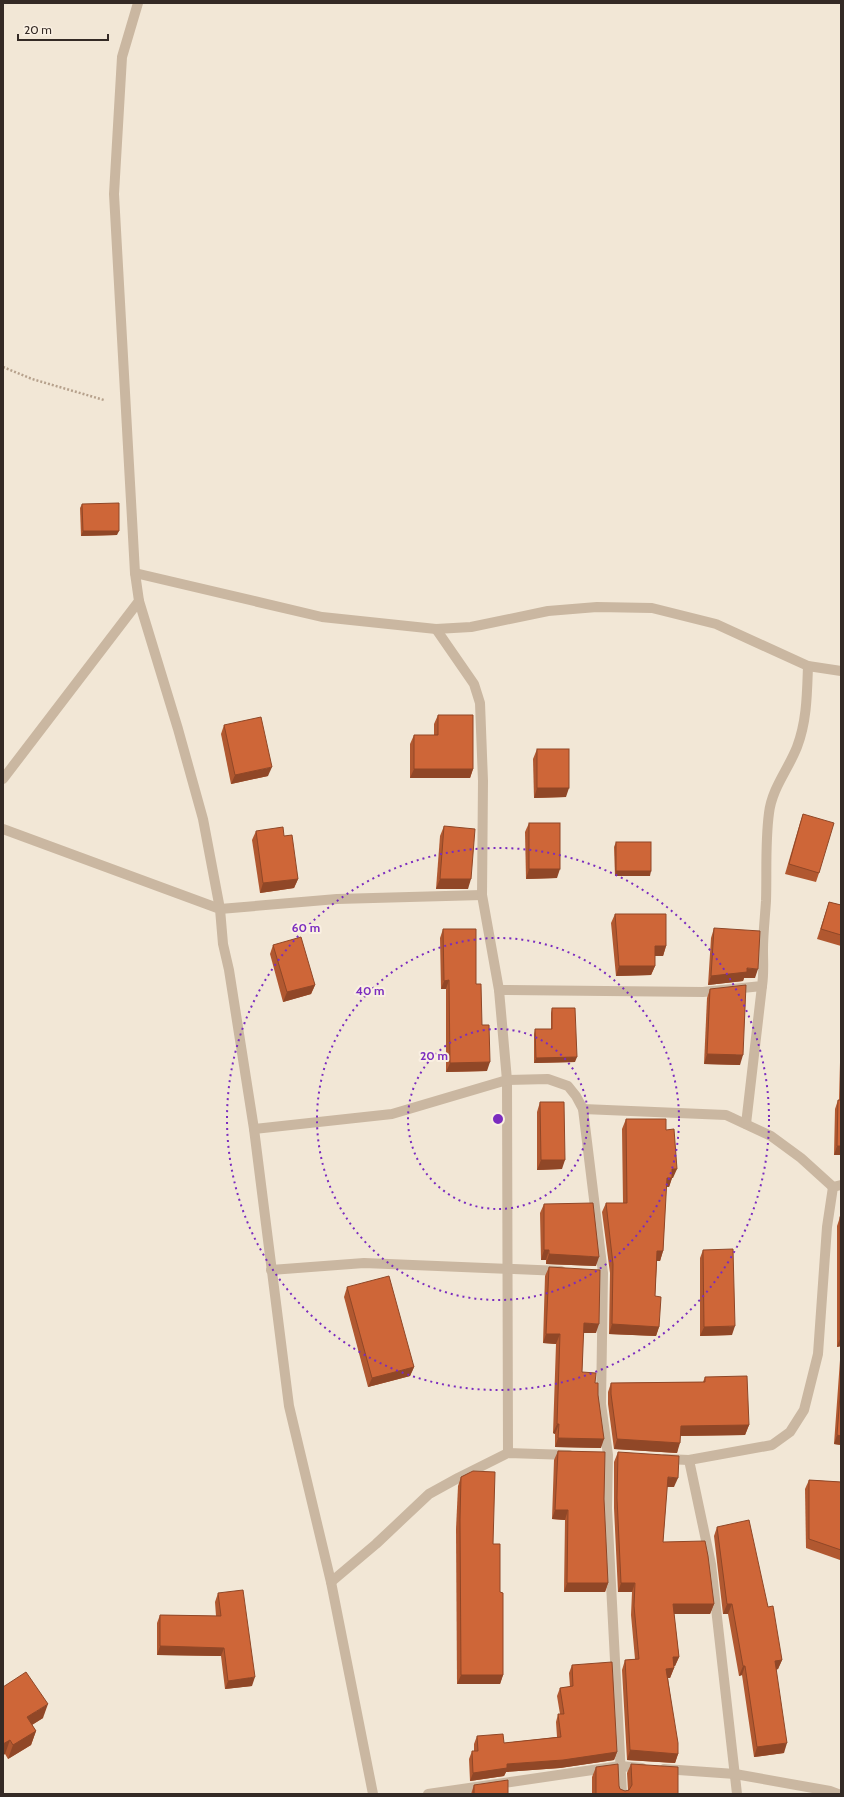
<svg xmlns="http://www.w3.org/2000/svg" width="844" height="1797" viewBox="0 0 844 1797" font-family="Cabin,sans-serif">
  <rect width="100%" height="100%" fill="#f2e7d6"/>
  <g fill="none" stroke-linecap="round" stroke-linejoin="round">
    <polyline stroke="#b6a18c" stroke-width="2.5" stroke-dasharray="2 2" stroke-linecap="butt" points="3,367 32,379 104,400"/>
    <g stroke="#cab7a1" stroke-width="10">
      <polyline points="135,573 322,617 436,629 471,627 548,611 597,607 652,608 716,624 808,666 841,671"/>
      <polyline points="139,601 178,729 203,819 220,909 337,899 482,895"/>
      <polyline points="436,629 474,684 480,703 483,781 482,895 499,990 507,1080 508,1453"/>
      <polyline points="3,779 139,601 135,573 114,194 122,57 138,3"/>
      <polyline points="3,829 220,909 223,944 229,970 254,1129 289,1406 331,1582 373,1794"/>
      <path d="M499,990L703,992L762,986C764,973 763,962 763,950C763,934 765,917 766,901C767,872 765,843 769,813C772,788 788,770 797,747C807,721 807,693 808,666"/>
      <polyline points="583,1109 726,1115 771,1136 801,1158 833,1187 841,1185"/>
      <polyline points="746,1124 762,986"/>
      <polyline points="254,1129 392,1114 507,1080 548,1079 568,1086 576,1096 583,1109 603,1273 601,1404 608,1455 607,1508 622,1794"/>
      <polyline points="271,1270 364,1263 561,1271"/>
      <polyline points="665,1459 689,1460 772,1445 790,1432 804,1410 818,1354 827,1227 833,1187"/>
      <polyline points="689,1460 711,1564 737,1794"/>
      <polyline points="331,1582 376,1544 429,1494 458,1478 508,1453 569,1455"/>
      <polyline points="664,1769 735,1774 830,1791 838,1794"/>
      <polyline points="428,1794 620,1766 642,1768"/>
    </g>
  </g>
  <g fill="#b15830">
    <polygon points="82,504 117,535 81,536 80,508"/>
    <polygon points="438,715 473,769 470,778 410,778 410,744 414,735 434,735 434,724"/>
    <polygon points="224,725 268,776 231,784 221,734"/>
    <polygon points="537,749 566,797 534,798 533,759"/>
    <polygon points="803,814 819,873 816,882 785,874 800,823"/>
    <polygon points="529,823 557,878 526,879 525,832"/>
    <polygon points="444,826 468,889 436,889 440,836"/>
    <polygon points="256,831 284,836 298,879 294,888 260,893 252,840"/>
    <polygon points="616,842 650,876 615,876 614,847"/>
    <polygon points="829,902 841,905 841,946 817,939"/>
    <polygon points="615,914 666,946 663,956 655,956 655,966 651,975 616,976 611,923"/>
    <polygon points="714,928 755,978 744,978 743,981 708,985 711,938"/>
    <polygon points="443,929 476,984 487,1071 446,1072 446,989 441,989 440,938"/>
    <polygon points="273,945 315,985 311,994 283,1002 270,954"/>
    <polygon points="710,989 740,1065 704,1064 707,998"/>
    <polygon points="552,1008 575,1062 534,1063 534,1034 535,1029 551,1029 551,1013"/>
    <polygon points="841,1025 841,1155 834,1155 835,1109 838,1100 839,1100"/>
    <polygon points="540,1102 562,1169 537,1170 537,1112"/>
    <polygon points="626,1119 666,1130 673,1178 672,1178 669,1187 666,1187 663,1251 660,1261 657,1261 655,1296 659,1327 656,1336 609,1334 610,1273 602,1212 606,1203 623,1203 622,1129"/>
    <polygon points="544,1204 596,1266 546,1264 546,1260 541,1260 540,1213"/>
    <polygon points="840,1217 841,1217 841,1445 834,1444 841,1346 837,1347 837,1226"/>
    <polygon points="703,1250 732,1335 700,1336 700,1258"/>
    <polygon points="549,1267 596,1333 583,1333 582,1372 595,1383 598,1395 601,1448 555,1447 555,1434 553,1433 556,1344 543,1343 545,1276"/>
    <polygon points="347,1287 414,1367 410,1376 368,1387 344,1297"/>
    <polygon points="705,1377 749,1425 745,1435 680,1436 677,1453 614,1449 608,1404 608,1392 611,1383 703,1382"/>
    <polygon points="558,1451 608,1583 605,1592 564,1592 565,1520 552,1519 554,1460"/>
    <polygon points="618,1452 674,1487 667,1487 663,1542 714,1604 710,1614 674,1614 679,1657 675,1666 674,1666 674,1668 670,1678 668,1678 678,1754 675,1763 627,1760 622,1670 625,1660 635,1659 631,1615 632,1592 618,1592 614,1508 614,1462"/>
    <polygon points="461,1477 493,1544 500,1592 503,1675 500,1684 457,1684 456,1529 458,1486"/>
    <polygon points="809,1480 841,1482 841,1556 840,1560 806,1548 805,1489"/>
    <polygon points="717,1527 768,1607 782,1660 778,1669 776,1670 784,1753 754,1757 742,1675 739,1676 728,1614 723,1614 714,1536"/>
    <polygon points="218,1593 252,1686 225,1689 221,1656 157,1655 157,1623 160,1615 216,1616 215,1602"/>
    <polygon points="572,1665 617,1752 614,1760 560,1768 506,1772 504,1776 470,1781 469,1759 472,1751 474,1751 474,1744 477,1736 504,1743 557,1737 556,1722 558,1714 560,1714 557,1696 560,1688 570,1687 569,1673"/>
    <polygon points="3,1687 43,1718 32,1725 36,1731 31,1745 8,1759 5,1754 3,1755"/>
    <polygon points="631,1764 678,1794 592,1794 592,1777 596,1767 619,1786 620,1789 625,1791 628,1790 627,1773"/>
    <polygon points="474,1785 508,1794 471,1794"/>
  </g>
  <g fill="#904727">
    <polygon points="83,531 119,531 117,535 81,536"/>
    <polygon points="272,767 268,776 231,784 235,775"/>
    <polygon points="414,769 473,769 470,778 410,778"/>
    <polygon points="537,788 569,788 566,797 534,798"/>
    <polygon points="529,869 560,869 557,878 526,879"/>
    <polygon points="616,871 651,871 650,876 615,876"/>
    <polygon points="298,879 294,888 260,893 263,883"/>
    <polygon points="440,879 471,879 468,889 436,889"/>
    <polygon points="655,946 666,946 663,956 651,956"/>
    <polygon points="619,966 655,966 651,975 616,976"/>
    <polygon points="747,968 758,969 755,978 744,978 743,981 708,985 711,976"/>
    <polygon points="449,980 446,989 441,989 444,981"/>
    <polygon points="315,985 311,994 283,1002 287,992"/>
    <polygon points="707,1054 743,1055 740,1065 704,1064"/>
    <polygon points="577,1057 575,1062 534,1063 536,1058"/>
    <polygon points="490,1062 487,1071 446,1072 450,1063"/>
    <polygon points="837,1146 841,1146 841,1155 834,1155"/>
    <polygon points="541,1160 565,1160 562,1169 537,1170"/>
    <polygon points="672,1169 677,1169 673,1178 672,1178 669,1187 663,1187 667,1178"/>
    <polygon points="544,1250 549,1250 546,1260 541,1260"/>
    <polygon points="657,1251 663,1251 660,1261 654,1261"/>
    <polygon points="549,1254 599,1257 596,1266 546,1264"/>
    <polygon points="584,1323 599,1324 596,1333 580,1333"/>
    <polygon points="612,1324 659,1327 656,1336 609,1334"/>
    <polygon points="735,1326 732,1335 700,1336 704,1327"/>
    <polygon points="546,1334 560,1334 556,1344 543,1343"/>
    <polygon points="840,1338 841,1338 841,1346 837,1347"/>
    <polygon points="414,1367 410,1376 368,1387 372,1378"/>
    <polygon points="557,1424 559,1424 555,1434 553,1433"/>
    <polygon points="749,1425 745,1435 678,1436 681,1426"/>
    <polygon points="837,1435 841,1436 841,1445 834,1444"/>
    <polygon points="558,1438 604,1439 601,1448 555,1447"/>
    <polygon points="617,1439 680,1443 677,1453 614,1449"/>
    <polygon points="668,1477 678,1478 674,1487 664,1487"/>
    <polygon points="555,1510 568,1510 565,1520 552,1519"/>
    <polygon points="567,1583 608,1583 605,1592 564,1592"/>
    <polygon points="621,1583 635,1583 632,1592 618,1592"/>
    <polygon points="673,1604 714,1604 710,1614 670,1614"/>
    <polygon points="727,1604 732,1604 728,1614 723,1614"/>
    <polygon points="160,1646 224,1648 221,1656 157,1655"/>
    <polygon points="673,1657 679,1657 675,1666 669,1667"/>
    <polygon points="782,1660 778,1669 771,1670 775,1661"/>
    <polygon points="743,1666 745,1666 742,1675 739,1676"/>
    <polygon points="674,1668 670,1678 663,1678 666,1669"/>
    <polygon points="461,1675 503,1675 500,1684 457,1684"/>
    <polygon points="255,1677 252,1686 225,1689 228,1681"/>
    <polygon points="48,1704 43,1718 22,1731 27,1717"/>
    <polygon points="36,1731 31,1745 8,1759 13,1745"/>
    <polygon points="10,1740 5,1754 3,1755 3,1744"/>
    <polygon points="787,1743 784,1753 754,1757 757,1747"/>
    <polygon points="630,1750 678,1754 675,1763 627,1760"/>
    <polygon points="617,1752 614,1760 560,1768 506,1772 504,1776 470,1781 473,1773 507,1764"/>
  </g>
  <g fill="#ce6638" stroke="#904727">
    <polygon points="119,503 119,531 83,531 82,504"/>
    <polygon points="438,715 473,715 473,769 414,769 414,735 438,735"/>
    <polygon points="261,717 272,767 235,775 224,725"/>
    <rect x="537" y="749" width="32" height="39"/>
    <polygon points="803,814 834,823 819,873 789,864"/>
    <rect x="529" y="823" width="31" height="46"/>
    <polygon points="444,826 475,829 471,879 440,879"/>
    <polygon points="283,827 284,836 292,835 298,879 263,883 256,831"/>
    <rect x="616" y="842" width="35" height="29"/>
    <polygon points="829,902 841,905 841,935 821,929"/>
    <polygon points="615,914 666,914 666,946 655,946 655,966 619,966"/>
    <polygon points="714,928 760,931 758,969 747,968 747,972 711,976"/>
    <polygon points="443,929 476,929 476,984 481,984 482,1025 489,1025 490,1062 450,1063 449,980 444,981"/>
    <polygon points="301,937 315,985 287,992 273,945"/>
    <polygon points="746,985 743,1055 707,1054 710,989"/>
    <polygon points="552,1008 575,1008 577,1057 536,1058 535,1029 552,1029"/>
    <polygon points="838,1100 841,1100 841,1146 837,1146"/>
    <polygon points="540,1102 564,1102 565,1160 541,1160"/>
    <polygon points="626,1119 666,1119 666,1130 674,1129 677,1169 672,1169 672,1178 667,1178 663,1251 657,1251 655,1296 661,1297 659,1327 612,1324 613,1264 606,1203 627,1203"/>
    <polygon points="593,1203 599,1257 549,1254 549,1250 544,1250 544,1204"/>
    <rect x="840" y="1217" width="1" height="121"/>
    <polygon points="733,1249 735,1326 704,1327 703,1250"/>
    <polygon points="549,1267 600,1270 599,1324 584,1323 582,1372 596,1373 595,1383 598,1383 598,1395 604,1439 558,1438 559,1424 557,1424 560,1334 546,1334"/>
    <polygon points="389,1276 414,1367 372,1378 347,1287"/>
    <polygon points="747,1376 749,1425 681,1426 680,1443 617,1439 611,1394 611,1383 705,1382 705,1377"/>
    <polygon points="841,1382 841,1436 837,1435"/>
    <polygon points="558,1451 605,1452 604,1499 608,1583 567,1583 568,1510 555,1510"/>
    <polygon points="618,1452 679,1456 678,1478 668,1477 663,1542 705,1541 708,1556 714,1604 673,1604 679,1657 673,1657 674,1668 666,1669 678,1743 678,1754 630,1750 625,1660 639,1659 634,1606 635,1583 621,1583 617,1498"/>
    <polygon points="473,1471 495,1472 493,1544 500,1544 500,1592 503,1593 503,1675 461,1675 460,1519 461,1477"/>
    <polygon points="809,1480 841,1482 841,1550 809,1539"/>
    <polygon points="749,1520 768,1607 773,1606 782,1660 775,1661 787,1743 757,1747 745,1666 743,1666 732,1604 727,1604 717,1527"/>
    <polygon points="243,1590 255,1677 228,1681 224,1648 160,1646 160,1615 221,1616 218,1593"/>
    <polygon points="612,1662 617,1752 563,1760 507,1764 507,1768 473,1773 472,1751 478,1751 477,1736 503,1734 504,1743 561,1737 558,1714 564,1714 560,1688 573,1686 572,1665"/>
    <polygon points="26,1672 48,1704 27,1717 36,1731 13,1745 10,1740 3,1744 3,1687"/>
    <polygon points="618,1764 619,1786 620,1789 625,1791 629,1790 632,1785 631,1764 678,1767 678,1794 596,1794 596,1767"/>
    <polygon points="508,1780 508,1794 474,1794 474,1785"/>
  </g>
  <g fill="none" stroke="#7b2cbf" stroke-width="2" stroke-dasharray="2 4">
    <circle cx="498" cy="1119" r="90"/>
    <circle cx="498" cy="1119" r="181"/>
    <circle cx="498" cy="1119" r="271"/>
  </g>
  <circle cx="498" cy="1119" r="6" fill="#7b2cbf" stroke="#faf0e2" stroke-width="2"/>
  <g font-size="12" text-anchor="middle" font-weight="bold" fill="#7b2cbf" stroke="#faf0e2" stroke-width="4" stroke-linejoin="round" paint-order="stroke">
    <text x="306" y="932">60 m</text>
    <text x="370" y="995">40 m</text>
    <text x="434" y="1060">20 m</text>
  </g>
  <rect width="844" height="1797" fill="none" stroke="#342a25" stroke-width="8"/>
  <path d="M18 34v6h90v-6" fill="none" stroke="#342a25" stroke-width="2"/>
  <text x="24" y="34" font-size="12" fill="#342a25" stroke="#faf0e2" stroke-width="3" paint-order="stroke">20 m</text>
</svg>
